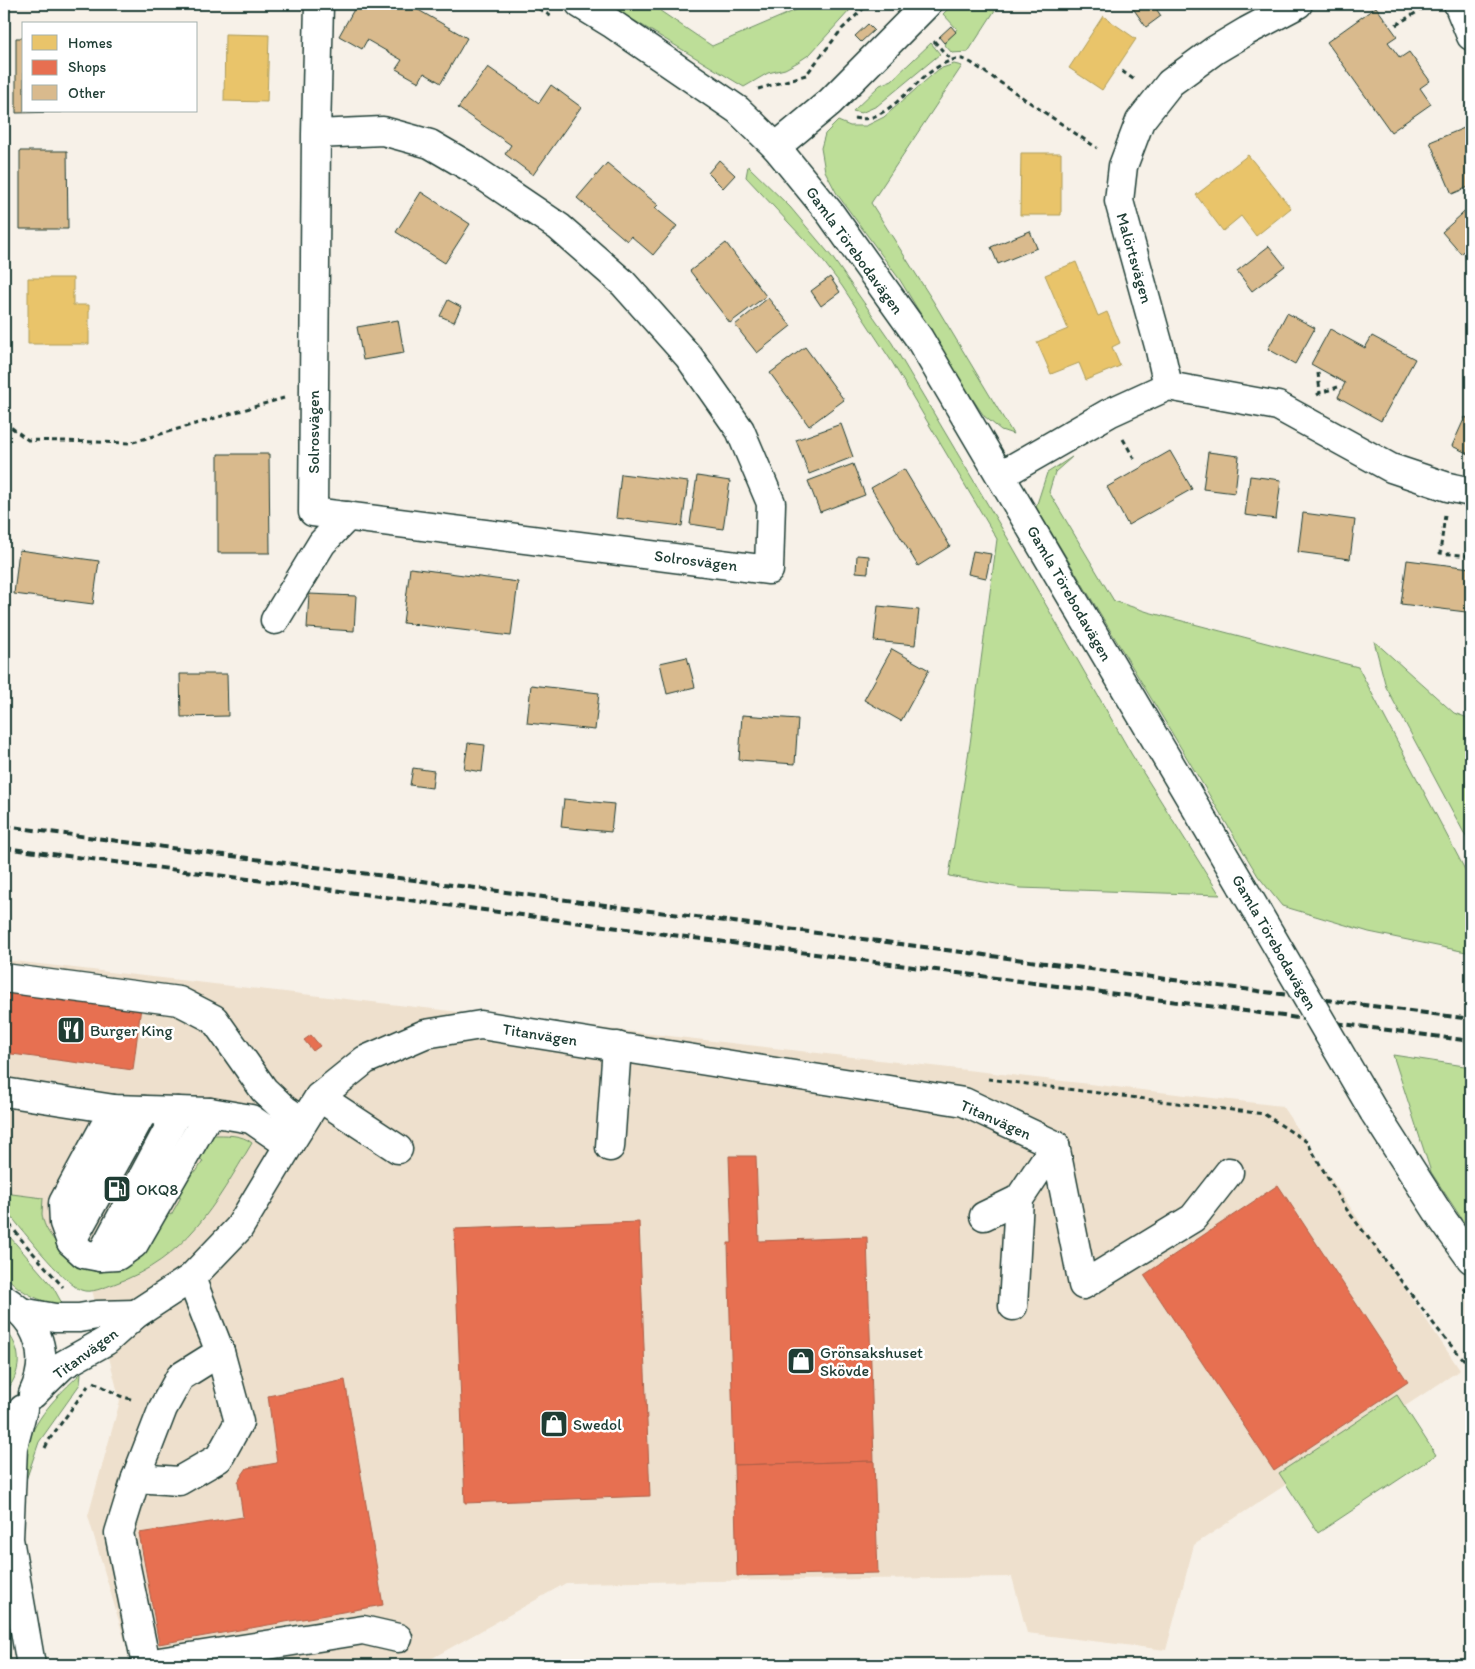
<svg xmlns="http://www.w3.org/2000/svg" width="1475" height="1669" viewBox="0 0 1475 1669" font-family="Itim,sans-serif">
  <rect width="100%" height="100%" fill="#f7f1e8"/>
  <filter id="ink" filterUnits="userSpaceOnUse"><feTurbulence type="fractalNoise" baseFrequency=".02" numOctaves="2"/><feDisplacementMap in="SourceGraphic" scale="10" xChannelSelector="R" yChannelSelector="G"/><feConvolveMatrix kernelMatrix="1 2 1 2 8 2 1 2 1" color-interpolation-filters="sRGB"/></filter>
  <g filter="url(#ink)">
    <polygon fill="#eee0cd" points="4,960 1282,1106 1460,1370 1194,1545 1166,1650 1027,1633 1012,1577 566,1583 420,1665 132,1665 88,1516 120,1401 90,1282 4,1198"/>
    <g fill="#bdde98" stroke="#6e8e66">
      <polygon points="607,4 650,4 712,46 810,4 857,4 850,10 810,54 798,62 785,69 768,73 744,87"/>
      <polygon points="953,4 999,4 968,52 952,53 944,44 957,29 943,14"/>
      <polygon points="931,43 940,54 877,106 861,113 853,111 880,85 892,80"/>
      <polygon points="954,64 962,66 871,203 933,301 1013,434 1001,430 984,416 966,389 900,280 837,194 825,171 821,148 825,134 838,121 850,126 866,126 884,117 939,69"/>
      <polygon points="748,166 790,207 832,257 892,343 1007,537 1132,755 1220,895 1020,888 949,876 970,744 997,539 892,362 842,286 817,253 746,177"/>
      <polygon points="1072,457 1055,472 1049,492 1114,601 1148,612 1358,667 1471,881 1471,953 1369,932 1282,906 1258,876 1036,507 1047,473"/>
      <polygon points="1374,641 1454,713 1471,719 1471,846 1386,687"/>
      <polygon points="1393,1055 1471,1067 1471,1233 1431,1172"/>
      <path d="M212,1135C225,1135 242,1134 252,1143C215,1205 186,1259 114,1284C105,1287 91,1294 81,1290C64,1284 17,1224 4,1207V1193L43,1198C43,1203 42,1209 42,1214C44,1232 59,1247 72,1257L162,1210L171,1215L181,1197L174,1193L189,1169L196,1172L203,1161L197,1156Z"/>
      <path d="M4,1230L53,1287L64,1307C40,1301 20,1293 4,1274Z"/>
      <path d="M4,1328C24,1350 22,1373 4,1394Z"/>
      <path d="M81,1373L80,1384L39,1442L26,1480L21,1484C22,1473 22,1462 25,1452C33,1419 57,1396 81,1373Z"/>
      <polygon points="1397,1395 1436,1455 1318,1533 1279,1473"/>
      <polygon points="4,1626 11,1665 4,1665"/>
    </g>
    <g fill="#e9c46a" stroke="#ac9c5a">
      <polygon points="1103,16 1136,39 1102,90 1069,68"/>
      <polygon points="225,34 269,35 267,102 224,101"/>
      <polygon points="1021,153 1061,153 1061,215 1020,215"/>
      <polygon points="1248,155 1291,208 1256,236 1241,216 1223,231 1196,195"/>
      <polygon points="1076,262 1098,316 1107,312 1120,343 1112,347 1120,366 1086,380 1079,363 1051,374 1037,342 1068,329 1045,275"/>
      <polygon points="28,278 73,278 73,305 89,305 89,344 28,344"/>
    </g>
    <g fill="#e76f51" stroke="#ab6048">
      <polygon points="4,989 141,1007 133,1070 4,1053"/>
      <polygon points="311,1035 320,1046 313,1051 304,1040"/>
      <polygon points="729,1156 756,1156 759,1241 867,1237 874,1461 734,1465 728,1243 732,1243"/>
      <polygon points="1278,1185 1408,1382 1274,1471 1144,1275"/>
      <polygon points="639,1222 650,1496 465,1503 454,1229"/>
      <polygon points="345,1380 383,1605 159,1644 139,1533 243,1517 238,1482 242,1475 247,1468 277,1463 268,1396"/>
      <polygon points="874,1461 878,1573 737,1576 734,1465"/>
    </g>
    <g fill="#d9ba8d" stroke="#1f3d34">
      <polygon points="357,4 408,4 467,38 441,83 424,73 419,82 396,69 402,60 367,40 362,49 339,36"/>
      <polygon points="1130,4 1153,4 1161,16 1146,27"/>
      <polygon points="1376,7 1397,36 1388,42 1400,58 1409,52 1430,81 1420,88 1431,104 1391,132 1327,42"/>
      <polygon points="868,24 874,30 861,42 855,36"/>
      <polygon points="951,26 956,32 944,43 939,37"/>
      <polygon points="16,38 24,38 24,111 62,112 16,113"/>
      <polygon points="488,67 539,103 551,85 581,107 533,175 505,154 511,145 458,108"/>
      <polygon points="1469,126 1471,132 1471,186 1452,194 1430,142"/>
      <polygon points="20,151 67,151 68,229 20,229"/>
      <polygon points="719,160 735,175 723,188 708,173"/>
      <polygon points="607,163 658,205 655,208 677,226 653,255 631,236 627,241 577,198"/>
      <polygon points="421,192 470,224 445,263 396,232"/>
      <polygon points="1471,206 1471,245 1461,254 1442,232"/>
      <polygon points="1030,231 1037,248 998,264 991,247"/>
      <polygon points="726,243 766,296 730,323 690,271"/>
      <polygon points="1269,246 1285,266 1252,291 1237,271"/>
      <polygon points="830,277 840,292 821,306 811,291"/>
      <polygon points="768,298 791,326 757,353 735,325"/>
      <polygon points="448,300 461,307 454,322 440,316"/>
      <polygon points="1287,313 1315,328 1295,364 1268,349"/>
      <polygon points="398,320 404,353 363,360 357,327"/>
      <polygon points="1330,329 1365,348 1372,336 1415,359 1381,421 1338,397 1345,383 1311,364"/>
      <polygon points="805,347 844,400 809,426 770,373"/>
      <polygon points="1465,417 1471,420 1471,455 1452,446"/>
      <polygon points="841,424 853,457 809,474 796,440"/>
      <polygon points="1170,451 1192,489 1128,525 1107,487"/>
      <polygon points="1208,452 1239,456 1235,493 1203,489"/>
      <polygon points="218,454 269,454 270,553 218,553"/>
      <polygon points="853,464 865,495 820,512 808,481"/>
      <polygon points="904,469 950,546 918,566 871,488"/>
      <polygon points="621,474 688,482 682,526 616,518"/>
      <polygon points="697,476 730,481 723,529 690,524"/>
      <polygon points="1250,476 1281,480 1276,519 1245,515"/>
      <polygon points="1303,513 1355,520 1350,559 1298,552"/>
      <polygon points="19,550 99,561 93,604 14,594"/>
      <polygon points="973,551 991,554 986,578 968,574"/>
      <polygon points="857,555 869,556 868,573 856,572"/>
      <polygon points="1407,560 1471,568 1466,612 1401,604"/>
      <polygon points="410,568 518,582 511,636 403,623"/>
      <polygon points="309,594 356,596 354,631 307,628"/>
      <polygon points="878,606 919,610 915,645 874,641"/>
      <polygon points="892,649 929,670 901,721 864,700"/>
      <polygon points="687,657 695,687 667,694 660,663"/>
      <polygon points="180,674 227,674 228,716 181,717"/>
      <polygon points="531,685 599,693 595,730 527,723"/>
      <polygon points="742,715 798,719 795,764 739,760"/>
      <polygon points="468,743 485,745 482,772 464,769"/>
      <polygon points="413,768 434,771 432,788 410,785"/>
      <polygon points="564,799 614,804 611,832 561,827"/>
    </g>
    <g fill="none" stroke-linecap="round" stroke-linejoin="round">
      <defs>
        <g id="minor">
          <polyline points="580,4 611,23 738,110 776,147 830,213 919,338 1242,886"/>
          <polyline points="1458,4 1471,36"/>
          <polyline points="316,134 383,131 430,144 473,169 559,227 623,283 689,357 740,430 771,503 769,570 313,512 316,134 319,4"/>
          <polyline points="776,147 830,102 927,4"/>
          <polyline points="1168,386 1159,346 1119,201 1123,166 1140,121 1170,83 1215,50 1247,31 1298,4"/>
          <polyline points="1001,475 1109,413 1168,386 1278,406 1391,468 1448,487 1471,492"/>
          <polyline points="275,620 322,543 348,516"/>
          <polyline points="4,978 179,1001 214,1019 264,1090 285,1110 303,1122"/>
          <polyline points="4,1092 114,1109 210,1112 251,1119 289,1145"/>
          <polyline points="319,1097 398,1149"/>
          <polyline points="114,1109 63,1203 64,1223 71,1242 84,1254 100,1257 117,1256 134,1244 210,1112"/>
          <polyline points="1374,1112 1443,1220 1471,1259"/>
          <polyline points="1055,1145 1083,1285 1193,1218 1229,1172"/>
          <polyline points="610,1147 617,1046"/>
          <polyline points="984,1216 1019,1199"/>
          <polyline points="71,1242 144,1110"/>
          <polyline points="100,1257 178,1111"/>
          <polyline points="191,1278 220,1352 180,1377 163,1408 136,1478 119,1533 146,1664 363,1630 398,1638"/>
          <path d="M4,1299C39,1321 51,1356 33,1394"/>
          <polyline points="1013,1306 1019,1199 1055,1145"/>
          <polyline points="21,1312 55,1318 79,1318 97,1315 136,1314"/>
          <polyline points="34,1393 63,1365 106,1341 136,1314 191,1278 239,1228 289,1145 319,1097 365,1060 425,1034 481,1025 964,1102 1055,1145"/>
          <polyline points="23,1409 13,1447 9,1539 31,1665"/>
          <polyline points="136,1478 179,1481 219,1458 239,1422 220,1352"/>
        </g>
      </defs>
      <use href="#minor" stroke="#1f3d34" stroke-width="31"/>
      <g stroke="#1f3d34" stroke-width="3" stroke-dasharray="5 4" stroke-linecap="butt">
        <polyline points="531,4 554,18"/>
        <polyline points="1396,25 1430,4"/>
        <polyline points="934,41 951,60"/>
        <polyline points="1122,71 1136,81"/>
        <polyline points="758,89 806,75 842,29 868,4"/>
        <path d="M854,118C887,126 915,77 943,64C949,61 956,58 962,59C966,60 970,62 973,64L1097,148"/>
        <polyline points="1318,373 1320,393"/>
        <polyline points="1317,395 1320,393 1338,387"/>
        <polyline points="4,422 28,440 130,443 284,398"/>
        <polyline points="1123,439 1135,460"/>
        <polyline points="1445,515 1440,553 1471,556"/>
        <polyline points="988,1079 1264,1114 1307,1142 1344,1206 1446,1340 1471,1367"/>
        <polyline points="4,1178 7,1176"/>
        <polyline points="4,1217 25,1244 63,1287"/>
        <polyline points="1464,1288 1471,1298"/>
        <polyline points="94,1382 120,1396 134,1400"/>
        <polyline points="45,1448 49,1440 88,1386"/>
      </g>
      <use href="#minor" stroke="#fff" stroke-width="28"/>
      <g stroke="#1f3d34" stroke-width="4" stroke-dasharray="8 4" stroke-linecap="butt">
        <polyline points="4,826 1471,1019"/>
        <polyline points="4,848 280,883 1471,1041"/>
      </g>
      <defs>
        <polyline id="minor-bridge" points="1242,886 1374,1112"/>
      </defs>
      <use href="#minor-bridge" stroke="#1f3d34" stroke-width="31" stroke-linecap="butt"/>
      <use href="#minor-bridge" stroke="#fff" stroke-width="28"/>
    </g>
  </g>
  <defs>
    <symbol id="restaurant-square" viewBox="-11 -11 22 22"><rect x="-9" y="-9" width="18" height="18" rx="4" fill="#1f3d34" stroke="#fff"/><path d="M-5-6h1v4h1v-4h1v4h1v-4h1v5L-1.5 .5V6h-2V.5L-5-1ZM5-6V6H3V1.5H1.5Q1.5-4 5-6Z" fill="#fff"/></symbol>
    <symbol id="fuel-square" viewBox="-11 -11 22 22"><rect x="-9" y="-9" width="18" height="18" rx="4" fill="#1f3d34" stroke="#fff"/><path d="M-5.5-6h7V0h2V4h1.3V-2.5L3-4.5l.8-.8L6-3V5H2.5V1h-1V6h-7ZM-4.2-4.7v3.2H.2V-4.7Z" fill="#fff"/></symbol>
    <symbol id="shop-square" viewBox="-11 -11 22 22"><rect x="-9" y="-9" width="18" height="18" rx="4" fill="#1f3d34" stroke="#fff"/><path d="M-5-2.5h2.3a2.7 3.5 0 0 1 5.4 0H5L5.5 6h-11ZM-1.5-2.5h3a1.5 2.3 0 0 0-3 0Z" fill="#fff"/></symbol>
  </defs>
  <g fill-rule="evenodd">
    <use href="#restaurant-square" x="55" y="1014" width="32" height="32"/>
    <use href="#fuel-square" x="101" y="1173" width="32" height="32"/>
    <use href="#shop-square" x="785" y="1345" width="32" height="32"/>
    <use href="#shop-square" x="538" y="1408" width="32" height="32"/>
  </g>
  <g text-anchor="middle" stroke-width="5" stroke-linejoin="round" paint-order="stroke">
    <g font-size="16" fill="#1f3d34" stroke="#fff">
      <text transform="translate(855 250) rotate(54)" y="6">Gamla Törebodavägen</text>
      <text transform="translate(1135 258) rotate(74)" y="6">Malörtsvägen</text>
      <text transform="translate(313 432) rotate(-90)" y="6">Solrosvägen</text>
      <text transform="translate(696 560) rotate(7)" y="6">Solrosvägen</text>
      <text transform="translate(1070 593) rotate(60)" y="6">Gamla Törebodavägen</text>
      <text transform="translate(1275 942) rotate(60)" y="6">Gamla Törebodavägen</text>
      <text transform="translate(540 1034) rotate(9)" y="6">Titanvägen</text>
      <text transform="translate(996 1119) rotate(24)" y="6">Titanvägen</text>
      <text transform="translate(85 1353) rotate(-36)" y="6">Titanvägen</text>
    </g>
    <g font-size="16" fill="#1f3d34" stroke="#fff" text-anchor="start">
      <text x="90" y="1036">Burger King</text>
      <text x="136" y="1195">OKQ8</text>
      <text x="820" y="1358">Grönsakshuset<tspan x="820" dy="18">Skövde</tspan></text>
      <text x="573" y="1430">Swedol</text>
    </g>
  </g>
  <rect width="1475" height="1669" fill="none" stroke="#fff" stroke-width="20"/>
  <rect x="10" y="10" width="1455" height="1649" fill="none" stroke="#1f3d34" stroke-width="2" filter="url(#ink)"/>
  <rect x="22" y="22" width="175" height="90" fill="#ffffff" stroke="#a5b1ae"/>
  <rect x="32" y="35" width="25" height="15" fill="#e9c46a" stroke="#a5b1ae"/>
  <text x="68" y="48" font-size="15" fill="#1f3d34">Homes</text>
  <rect x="32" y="60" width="25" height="15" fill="#e76f51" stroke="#a5b1ae"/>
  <text x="68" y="72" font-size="15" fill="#1f3d34">Shops</text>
  <rect x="32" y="85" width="25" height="15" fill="#d9ba8d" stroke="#a5b1ae"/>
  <text x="68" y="98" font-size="15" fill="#1f3d34">Other</text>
</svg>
